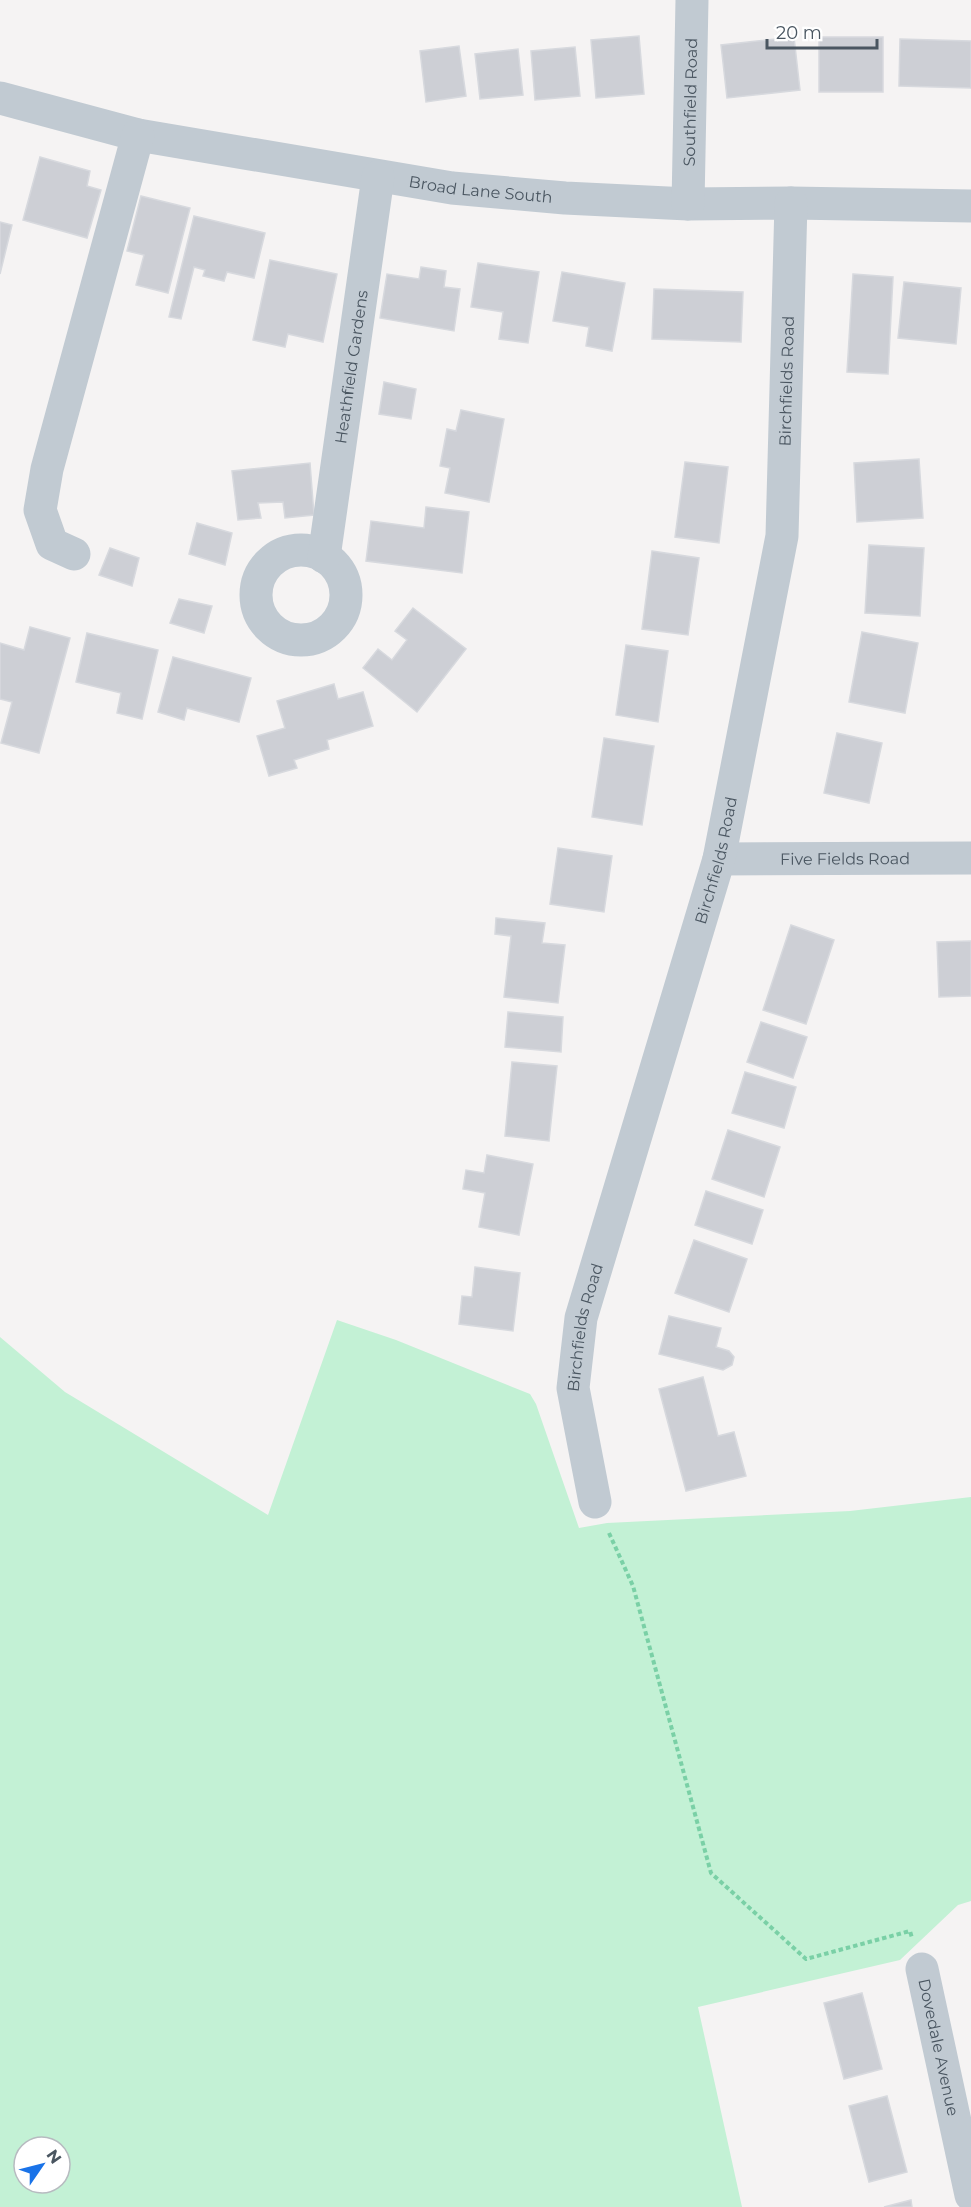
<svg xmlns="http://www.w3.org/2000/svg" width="971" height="2207" viewBox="0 0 971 2207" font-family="Montserrat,sans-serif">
  <rect width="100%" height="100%" fill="#f5f3f3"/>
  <path fill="#c3f1d5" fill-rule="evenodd" d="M337,1320L396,1340L530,1394L536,1404L579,1528L607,1523L850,1511L971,1497V1901L958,1905L900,1960L698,2007L742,2207H0V1337L65,1392L268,1515ZM24,2147H60V2183H24Z"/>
  <g fill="#cdcfd5" stroke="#d7d9de" stroke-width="1.5">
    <polygon points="639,36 644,94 596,98 591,40"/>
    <polygon points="794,37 800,90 727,98 721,45"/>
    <rect x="819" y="37" width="64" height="55"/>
    <polygon points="900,39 971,41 971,88 899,86"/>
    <polygon points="459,46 466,96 426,102 420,51"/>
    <polygon points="575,47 580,96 535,100 531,51"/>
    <polygon points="518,49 523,95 480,99 475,54"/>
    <polygon points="40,157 90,171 87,186 101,190 87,238 23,220"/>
    <polygon points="141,196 190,208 168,293 136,285 144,255 127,251"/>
    <polygon points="194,216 265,233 254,278 227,272 224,281 203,276 205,270 194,267 181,319 169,317"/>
    <polygon points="0,222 12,225 0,274"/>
    <polygon points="270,260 337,274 323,342 288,334 285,347 253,340"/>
    <polygon points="478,263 539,272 528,343 499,339 503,312 471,307"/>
    <polygon points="421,267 446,271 444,287 460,289 454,331 380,318 387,274 419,279"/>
    <polygon points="562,272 625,283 612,351 586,346 589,327 553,321"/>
    <polygon points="853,274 893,277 888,374 847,372"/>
    <polygon points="904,282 961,288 956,344 898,338"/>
    <polygon points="654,289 743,292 741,342 652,339"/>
    <polygon points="384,382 416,389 411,419 379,414"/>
    <polygon points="461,410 504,419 489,502 445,493 450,468 440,466 447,429 456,431"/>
    <polygon points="919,459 923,518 857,522 854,463"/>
    <polygon points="685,462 728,467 719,543 675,537"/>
    <polygon points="310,463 314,515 285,518 283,502 258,503 261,518 238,520 232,471"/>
    <polygon points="426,507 469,512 462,573 366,561 371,521 424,528"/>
    <polygon points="197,523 232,533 225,565 189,554"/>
    <polygon points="869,545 924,548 920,616 865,613"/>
    <polygon points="110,548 139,558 132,586 99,575"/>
    <polygon points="652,551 699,558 688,635 642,629"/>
    <polygon points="179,599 212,606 204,633 170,623"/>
    <polygon points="413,608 466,649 417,712 363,668 378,649 392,660 407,640 395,631"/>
    <polygon points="30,627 70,638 39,753 1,743 12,702 0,699 0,643 24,650"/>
    <polygon points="862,632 918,643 905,713 849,702"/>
    <polygon points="87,633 158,650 142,719 117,713 121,693 76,682"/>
    <polygon points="626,645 668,651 658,722 616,715"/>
    <polygon points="173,657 251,678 239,722 187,708 184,720 158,712"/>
    <polygon points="334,684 338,699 363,692 373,726 327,740 329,749 294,760 297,768 269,776 257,736 285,728 277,701"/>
    <polygon points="837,733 882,743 869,803 824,793"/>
    <polygon points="604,738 654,746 642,825 592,817"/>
    <polygon points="558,848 612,856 604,912 550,904"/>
    <polygon points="496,918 545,923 542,943 565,945 558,1003 504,997 511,936 495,934"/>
    <polygon points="791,925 834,940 806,1024 763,1010"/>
    <polygon points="971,941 971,996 939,997 937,942"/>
    <polygon points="508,1012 563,1017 561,1052 505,1047"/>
    <polygon points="761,1022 807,1037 793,1078 747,1062"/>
    <polygon points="512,1062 557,1066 549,1141 505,1136"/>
    <polygon points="745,1072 796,1087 784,1128 732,1113"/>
    <polygon points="728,1130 780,1147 764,1197 712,1179"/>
    <polygon points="487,1155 533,1164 519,1235 479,1227 485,1193 463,1189 466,1170 484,1173"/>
    <polygon points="706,1191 763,1210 752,1244 695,1225"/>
    <polygon points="694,1240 747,1259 729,1312 675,1293"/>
    <polygon points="475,1267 520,1273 513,1331 459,1324 462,1296 472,1297"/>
    <polygon points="669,1316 721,1328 716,1347 729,1351 734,1357 732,1365 723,1370 659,1354"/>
    <polygon points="703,1377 718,1436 734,1432 746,1476 686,1491 659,1389"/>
    <polygon points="862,1993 882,2069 844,2079 824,2003"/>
    <polygon points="887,2096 907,2172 869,2182 849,2106"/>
    <polygon points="911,2200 912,2207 884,2207"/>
  </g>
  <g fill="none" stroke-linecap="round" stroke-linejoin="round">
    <polyline stroke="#7ad0a6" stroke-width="4" stroke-dasharray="4.5 3" stroke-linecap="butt" points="609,1533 633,1586 711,1873 806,1959 910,1931 912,1938"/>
    <g stroke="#c1cad2" stroke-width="33">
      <path id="s1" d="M0,98L138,135L452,188L565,198L688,204L791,203L971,206"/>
      <path id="s2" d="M688,204L692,0"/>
      <circle cx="301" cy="595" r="45"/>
      <polyline points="74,554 52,544 40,510 47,469 138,135"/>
      <path id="s3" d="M324,557L378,177"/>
      <path id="s4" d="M719,859L971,858"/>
      <path id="s5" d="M595,1502L573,1388L581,1318L719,859L782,536L791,203"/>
      <path id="s6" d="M922,1969L971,2195"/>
    </g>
  </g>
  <g text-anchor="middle" stroke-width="6" stroke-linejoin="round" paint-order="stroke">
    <g font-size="16" fill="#4a5661" stroke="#fff">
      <text dy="6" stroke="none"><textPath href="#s2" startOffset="102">Southfield Road</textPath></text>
      <text dy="6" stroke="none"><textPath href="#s1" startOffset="490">Broad Lane South</textPath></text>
      <text dy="6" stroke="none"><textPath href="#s3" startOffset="192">Heathfield Gardens</textPath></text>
      <text dy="6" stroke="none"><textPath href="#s5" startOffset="1150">Birchfields Road</textPath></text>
      <text dy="6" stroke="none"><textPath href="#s4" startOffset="126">Five Fields Road</textPath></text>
      <text dy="6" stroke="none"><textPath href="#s5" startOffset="664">Birchfields Road</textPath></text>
      <text dy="6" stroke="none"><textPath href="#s5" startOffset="178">Birchfields Road</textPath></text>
      <text dy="6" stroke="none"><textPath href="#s6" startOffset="80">Dovedale Avenue</textPath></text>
    </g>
  </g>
  <g transform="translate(42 2165) rotate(55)"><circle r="28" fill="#ffffff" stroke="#b7bbc0" stroke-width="1.5"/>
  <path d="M0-4.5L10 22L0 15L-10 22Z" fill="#1a73e8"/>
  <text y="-9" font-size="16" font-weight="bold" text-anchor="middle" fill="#4a5661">N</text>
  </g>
  <path d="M767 39v9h110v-9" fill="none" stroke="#4a5661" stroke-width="3"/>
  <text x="776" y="39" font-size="18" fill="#4a5661" stroke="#ffffff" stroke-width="4.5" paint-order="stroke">20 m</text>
</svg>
